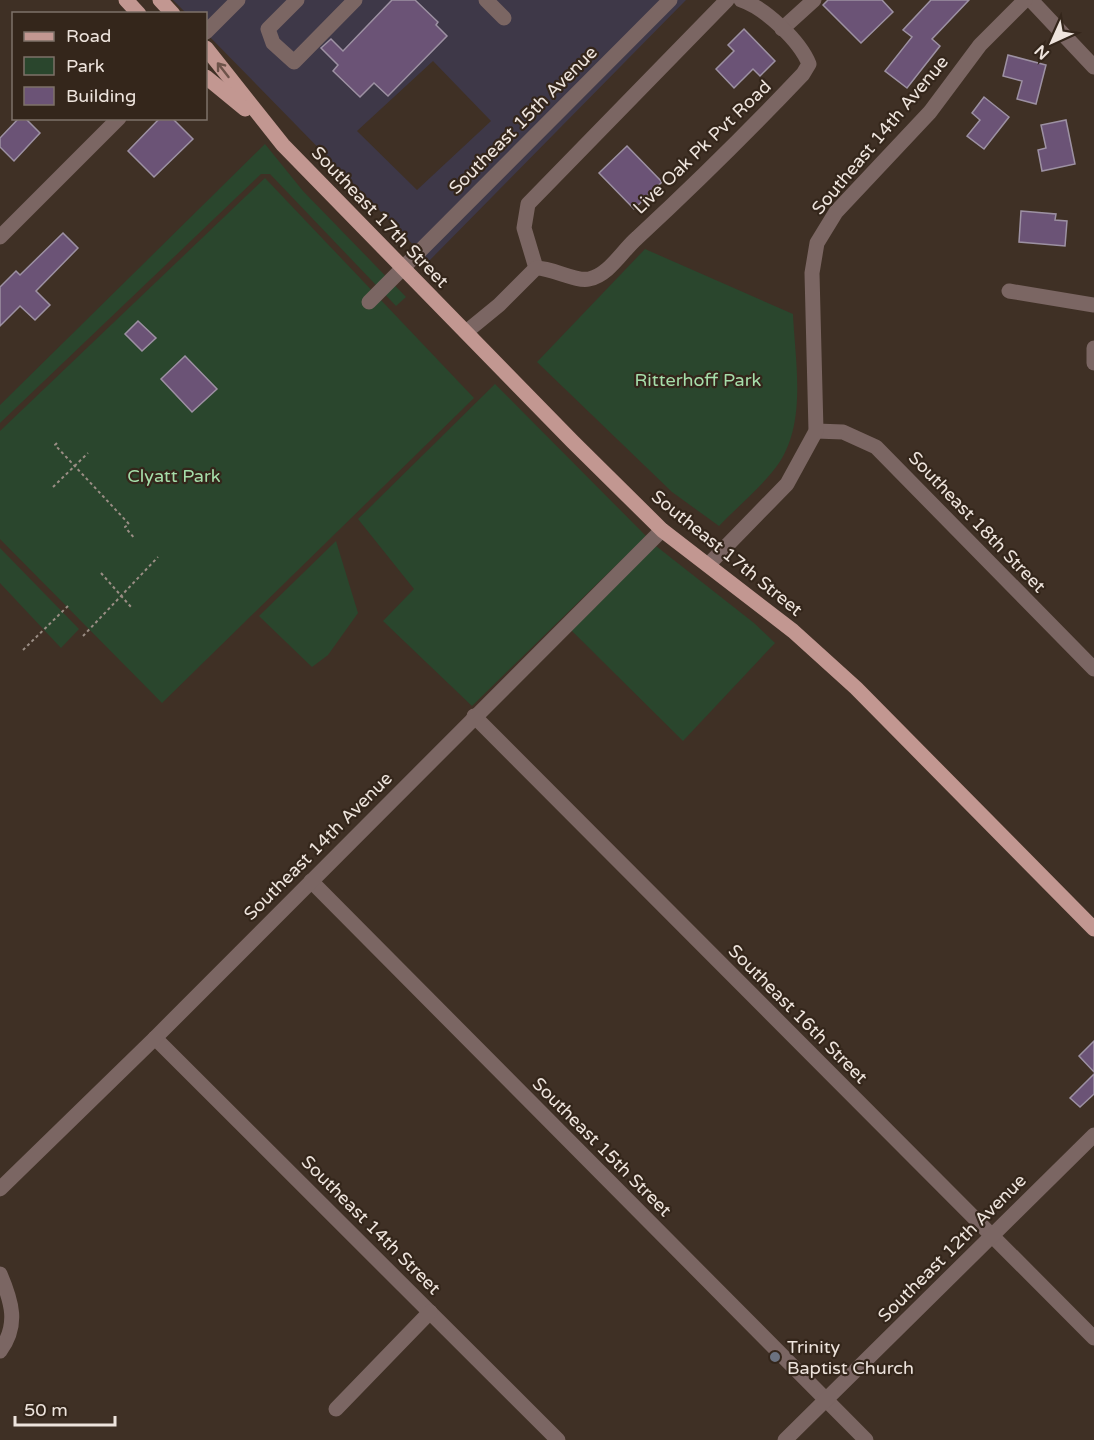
<svg xmlns="http://www.w3.org/2000/svg" width="1094" height="1440" viewBox="0 0 1094 1440" font-family="'Varela Round',sans-serif">
  <rect width="100%" height="100%" fill="#3f3025"/>
  <path fill="#3e3848" fill-rule="evenodd" d="M173,0H686L429,261L206,33V14L186,13ZM433,61L491,121L417,190L357,131Z"/>
  <g fill="#2a462d">
    <polygon points="265,144 303,191 406,297 396,306 270,174 261,174 0,423 0,405"/>
    <polygon points="265,178 474,398 162,703 0,539 0,431"/>
    <path d="M645,249L793,314C795,361 807,421 779,463C763,486 738,506 719,526L672,492L537,362Z"/>
    <polygon points="495,384 646,536 472,706 383,621 414,589 358,519"/>
    <polygon points="336,541 358,613 328,655 312,667 259,616"/>
    <polygon points="656,546 754,623 775,643 683,741 571,630"/>
    <polygon points="0,548 79,629 61,648 0,583"/>
  </g>
  <g fill="#6b5376" stroke="#9d91a3" stroke-width="1.5">
    <polygon points="392,0 415,0 438,22 436,25 447,36 388,96 374,83 360,97 333,71 338,65 321,48 331,39 343,51"/>
    <polygon points="828,0 882,0 893,12 861,43 823,5"/>
    <polygon points="931,0 969,0 932,39 940,46 907,88 885,71 912,37 903,30"/>
    <polygon points="744,29 775,61 760,76 753,69 734,88 716,69 734,51 728,45"/>
    <polygon points="1008,55 1046,65 1036,104 1017,99 1022,81 1003,76"/>
    <polygon points="984,97 1009,117 984,149 967,136 980,120 972,113"/>
    <polygon points="19,118 25,118 40,133 14,161 0,147 0,138"/>
    <polygon points="160,118 172,118 193,139 154,177 128,151"/>
    <polygon points="1066,120 1075,164 1042,171 1038,150 1046,148 1041,125"/>
    <polygon points="627,146 662,182 634,209 599,173"/>
    <polygon points="1021,211 1056,214 1055,220 1067,221 1065,246 1019,242"/>
    <polygon points="63,233 78,248 36,291 50,305 35,320 20,306 0,326 0,287 16,271 20,275"/>
    <polygon points="138,321 156,338 142,351 125,334"/>
    <polygon points="185,356 217,389 192,412 161,379"/>
    <polygon points="1094,1041 1094,1072 1079,1056"/>
    <polygon points="1094,1074 1094,1094 1080,1107 1070,1098"/>
  </g>
  <g fill="none" stroke-linecap="round" stroke-linejoin="round">
    <g stroke="#9b8e85" stroke-width="2" stroke-dasharray="3 3" stroke-linecap="butt">
      <polyline points="57,443 55,445 129,524 125,527 135,539"/>
      <polyline points="53,487 88,453"/>
      <polyline points="101,573 131,607"/>
      <polyline points="83,636 158,557"/>
      <polyline points="23,650 69,605"/>
    </g>
    <g stroke="#7b6663" stroke-width="15">
      <polyline points="297,0 268,29 273,43 294,62 355,0"/>
      <polyline points="486,0 504,18"/>
      <polyline points="1031,0 1094,67"/>
      <polyline points="782,29 814,0"/>
      <polyline points="206,32 238,0"/>
      <polyline points="0,237 119,118"/>
      <polyline points="536,268 524,228 528,204 727,0"/>
      <polyline points="1009,291 1094,305"/>
      <polyline points="369,302 670,0"/>
      <path d="M466,332L499,305L536,268C553,268 576,282 589,279C609,275 622,251 637,238C694,185 749,131 803,74L809,64C800,41 765,8 741,0"/>
      <polyline points="1094,348 1094,363"/>
      <polyline points="816,431 843,432 876,447 1094,669"/>
      <polyline points="708,565 787,484 816,431 812,273 817,243 836,212 930,112 980,45 1025,0"/>
      <polyline points="474,716 1094,1338"/>
      <polyline points="311,881 866,1440"/>
      <polyline points="155,1038 558,1440"/>
      <polyline points="0,1189 155,1038 662,530"/>
      <path d="M0,1274C12,1302 19,1325 0,1351"/>
      <polyline points="336,1409 430,1312"/>
      <polyline points="785,1440 1094,1135"/>
    </g>
    <g stroke="#c29791" stroke-width="15">
      <polyline points="126,0 139,14"/>
      <polyline points="160,0 173,14"/>
      <polyline points="206,48 283,145 573,442 662,530 793,631 856,688 1094,929"/>
      <polyline points="206,77 245,109"/>
    </g>
  </g>
  <defs><path id="oneway-shaft" d="M-6 0H5M1.5-3L5.5 0L1.5 3" fill="none" stroke-width="1.6" stroke-linecap="round" stroke-linejoin="round" transform="scale(1.5)"/></defs>
  <use stroke="#6d534a" href="#oneway-shaft" transform="translate(223 70) rotate(-128)"/>
  <circle fill="#6b7280" stroke="#34261b" stroke-width="2" cx="775" cy="1357" r="6"/>
  <g text-anchor="middle" stroke-width="4.5" stroke-linejoin="round" paint-order="stroke">
    <g font-size="18" fill="#eee4dd" stroke="#34261b">
      <text transform="translate(523 120) rotate(-45)" y="6">Southeast 15th Avenue</text>
      <text transform="translate(880 135) rotate(-50)" y="6">Southeast 14th Avenue</text>
      <text transform="translate(702 147) rotate(-44)" y="6">Live Oak Pk Pvt Road</text>
      <text transform="translate(380 217) rotate(46)" y="6">Southeast 17th Street</text>
      <text transform="translate(977 522) rotate(46)" y="6">Southeast 18th Street</text>
      <text transform="translate(727 553) rotate(39)" y="6">Southeast 17th Street</text>
      <text transform="translate(318 846) rotate(-45)" y="6">Southeast 14th Avenue</text>
      <text transform="translate(798 1014) rotate(45)" y="6">Southeast 16th Street</text>
      <text transform="translate(602 1147) rotate(45)" y="6">Southeast 15th Street</text>
      <text transform="translate(371 1225) rotate(45)" y="6">Southeast 14th Street</text>
      <text transform="translate(952 1248) rotate(-45)" y="6">Southeast 12th Avenue</text>
    </g>
    <g font-size="18" fill="#a6deaa" stroke="#34261b">
      <text x="698" y="386">Ritterhoff Park</text>
      <text x="174" y="482">Clyatt Park</text>
    </g>
    <g font-size="18" fill="#eee4dd" stroke="#34261b" text-anchor="start">
      <text x="787" y="1353">Trinity<tspan x="787" dy="21">Baptist Church</tspan></text>
    </g>
  </g>
  <rect x="12" y="12" width="195" height="108" fill="#34261b" stroke="#7e7269" stroke-width="1.5"/>
  <rect x="24" y="32" width="30" height="9" fill="#c29791" stroke="#7e7269" stroke-width="1.5"/>
  <text x="66" y="42" font-size="18" fill="#eee4dd">Road</text>
  <rect x="24" y="57" width="30" height="18" fill="#2a462d" stroke="#7e7269" stroke-width="1.5"/>
  <text x="66" y="72" font-size="18" fill="#eee4dd">Park</text>
  <rect x="24" y="87" width="30" height="18" fill="#6b5376" stroke="#7e7269" stroke-width="1.5"/>
  <text x="66" y="102" font-size="18" fill="#eee4dd">Building</text>
  <g transform="translate(1052 42) rotate(225)" stroke="#34261b" stroke-width="4.5" paint-order="stroke">
  <path d="M0-4.5L10 22L0 15L-10 22Z" fill="#eee4dd"/>
  <text y="-9" font-size="16" font-weight="bold" text-anchor="middle" fill="#eee4dd">N</text>
  </g>
  <path d="M15 1416v9h100v-9" fill="none" stroke="#eee4dd" stroke-width="3"/>
  <text x="24" y="1416" font-size="18" fill="#eee4dd" stroke="#34261b" stroke-width="4.5" paint-order="stroke">50 m</text>
</svg>
